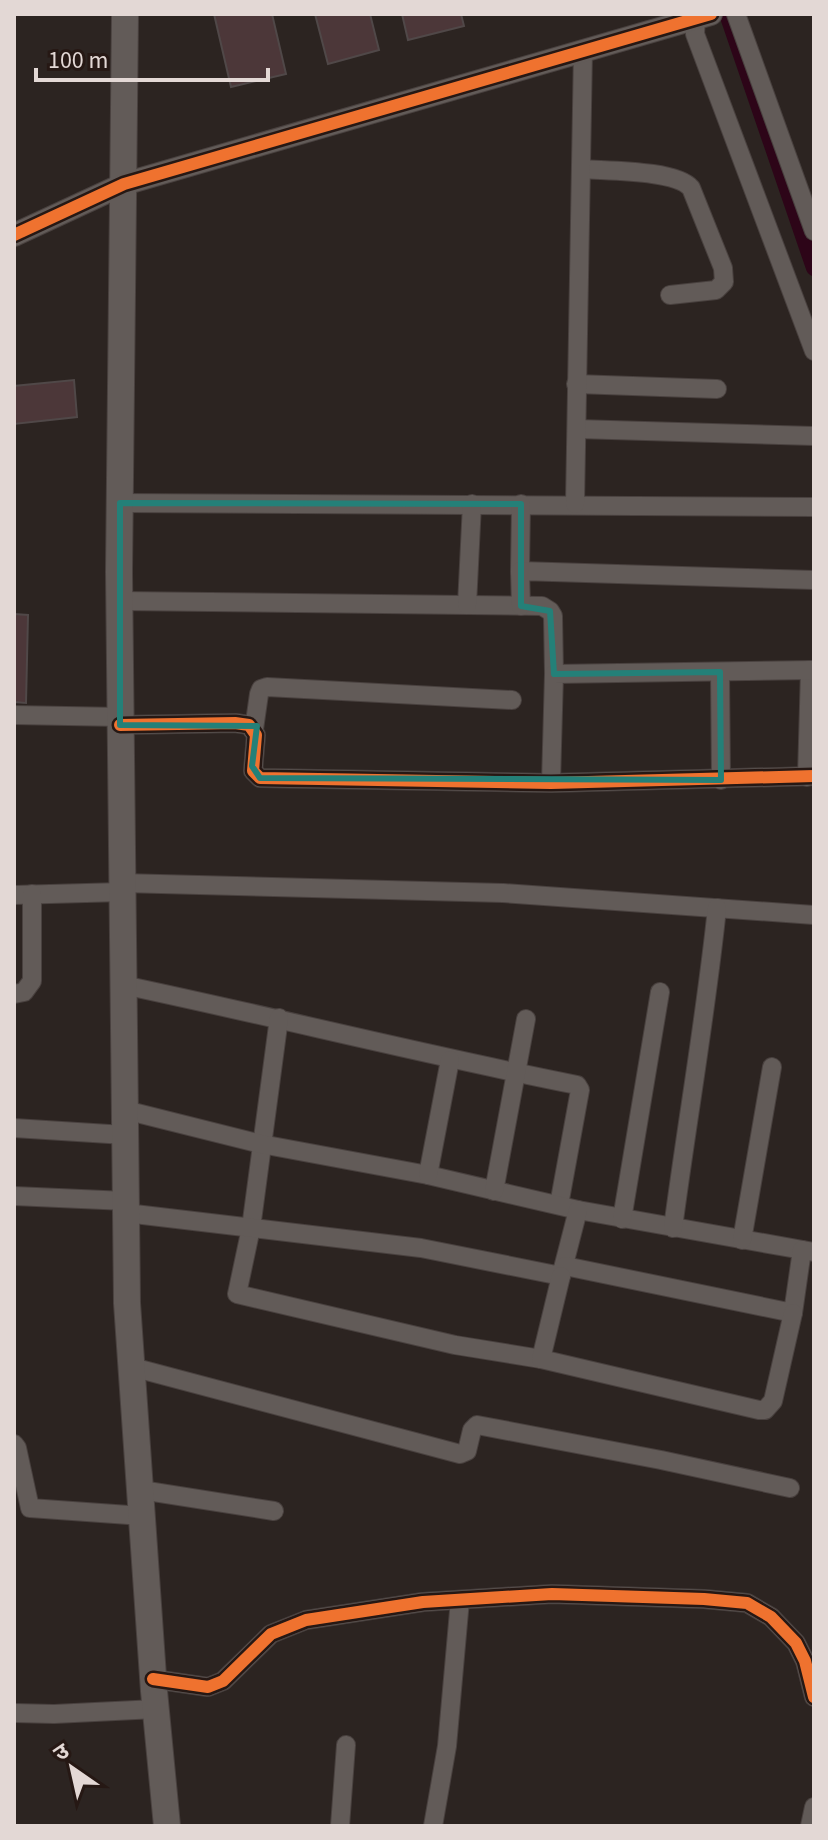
<svg xmlns="http://www.w3.org/2000/svg" width="828" height="1840" viewBox="0 0 828 1840" font-family="'Source Sans 3','Noto Sans Devanagari',sans-serif">
  <rect width="100%" height="100%" fill="#2c2421"/>
  <g fill="none" stroke-linecap="round" stroke-linejoin="round">
    <polyline stroke="#2d0518" stroke-width="16" points="727,14 814,268"/>
  </g>
  <g fill="#4c3739" stroke="#504848" stroke-width="2">
    <polygon points="214,14 272,14 286,74 231,87"/>
    <polygon points="315,14 370,14 379,50 328,64"/>
    <polygon points="402,14 461,14 464,26 408,40"/>
    <polygon points="74,380 77,417 14,424 14,386"/>
    <polygon points="14,614 28,615 26,703 14,702"/>
  </g>
  <g fill="none" stroke-linecap="round" stroke-linejoin="round">
    <defs>
      <g id="minor">
        <polyline points="736,14 814,231"/>
        <polyline points="696,18 695,34 814,351"/>
        <path d="M583,169C607,171 676,170 691,188L723,268L724,282L716,290L670,295"/>
        <polyline points="576,384 717,389"/>
        <polyline points="577,429 814,436"/>
        <polyline points="120,503 814,507"/>
        <polyline points="575,504 583,51"/>
        <polyline points="520,571 521,504"/>
        <polyline points="119,601 542,606 550,611 553,616 554,674"/>
        <polyline points="467,605 472,504"/>
        <polyline points="521,606 520,571 814,580"/>
        <polyline points="720,672 721,780"/>
        <polyline points="14,715 120,717"/>
        <polyline points="120,725 235,723 249,725 256,735 253,771 260,778 551,783 814,776"/>
        <polyline points="254,729 259,694 261,689 267,687 512,700"/>
        <polyline points="807,777 810,670"/>
        <polyline points="551,783 554,674 814,670"/>
        <polyline points="122,883 503,893 814,915"/>
        <polyline points="14,895 122,892"/>
        <path d="M123,985C275,1017 425,1055 577,1085L580,1090L559,1205"/>
        <polyline points="14,994 24,992 32,981 32,894"/>
        <polyline points="279,1018 251,1228 237,1294 455,1345 541,1359"/>
        <polyline points="125,1110 261,1144 428,1175 578,1210 814,1252"/>
        <polyline points="14,1128 125,1135"/>
        <polyline points="428,1175 450,1060"/>
        <polyline points="494,1191 526,1019"/>
        <polyline points="14,1196 126,1201"/>
        <polyline points="126,1213 421,1248 561,1276 578,1210"/>
        <polyline points="622,1219 660,992"/>
        <path d="M673,1228C687,1121 706,1015 717,908"/>
        <polyline points="742,1240 772,1067"/>
        <polyline points="565,1266 793,1313 802,1250"/>
        <polyline points="561,1276 541,1359 759,1410 765,1410 773,1401 793,1313"/>
        <polyline points="132,1367 460,1454 467,1451 472,1430 477,1425 661,1460 790,1488"/>
        <polyline points="14,1444 17,1448 30,1508 143,1516"/>
        <polyline points="141,1490 274,1511"/>
        <polyline points="153,1679 208,1687 223,1681 271,1634 306,1620 423,1602 552,1594 704,1599 747,1603 771,1617 796,1643 805,1661 814,1697"/>
        <polyline points="14,1713 54,1714 156,1709"/>
        <polyline points="340,1826 346,1745"/>
        <polyline points="433,1826 447,1746 460,1600"/>
        <polyline points="810,1826 814,1807"/>
      </g>
      <polyline id="tertiary" points="14,235 124,184 711,14"/>
      <polyline id="secondary" points="125,14 119,572 127,1303 154,1691 167,1826"/>
    </defs>
    <use href="#minor" stroke="#49413f" stroke-width="20"/>
    <use href="#tertiary" stroke="#49413f" stroke-width="24"/>
    <use href="#secondary" stroke="#49413f" stroke-width="28"/>
    <use href="#minor" stroke="#625b58" stroke-width="18"/>
    <use href="#tertiary" stroke="#625b58" stroke-width="22"/>
    <use href="#secondary" stroke="#625b58" stroke-width="26"/>
    <defs>
      <g id="cycleway">
        <polyline points="14,235 124,184 711,14"/>
        <polyline points="120,725 235,723 249,725 256,735 253,771 260,778 551,783 814,776"/>
        <polyline points="153,1679 208,1687 223,1681 271,1634 306,1620 423,1602 552,1594 704,1599 747,1603 771,1617 796,1643 805,1661 814,1697"/>
      </g>
    </defs>
    <use href="#cycleway" stroke="#261814" stroke-width="17"/>
    <use href="#cycleway" stroke="#ef722f" stroke-width="12"/>
  </g>
  <path fill="none" stroke="#248078" stroke-width="6" stroke-linejoin="round" d="M120,503L521,504V606L550,611L554,674L720,672L721,780L260,778L252,766L257,726L120,725Z"/>
  <rect width="828" height="1840" fill="none" stroke="#e3d8d5" stroke-width="32"/>
  <g transform="translate(72 1768) rotate(326)" stroke="#261814" stroke-width="6" paint-order="stroke">
  <path d="M0-6L14 30L0 20L-14 30Z" fill="#e3d8d5"/>
  <text y="-12" font-size="22" font-weight="bold" text-anchor="middle" fill="#e3d8d5">उ</text>
  </g>
  <path d="M36 68v12h232v-12" fill="none" stroke="#e3d8d5" stroke-width="4"/>
  <text x="48" y="68" font-size="24" fill="#e3d8d5" stroke="#261814" stroke-width="6" paint-order="stroke">100 m</text>
</svg>
